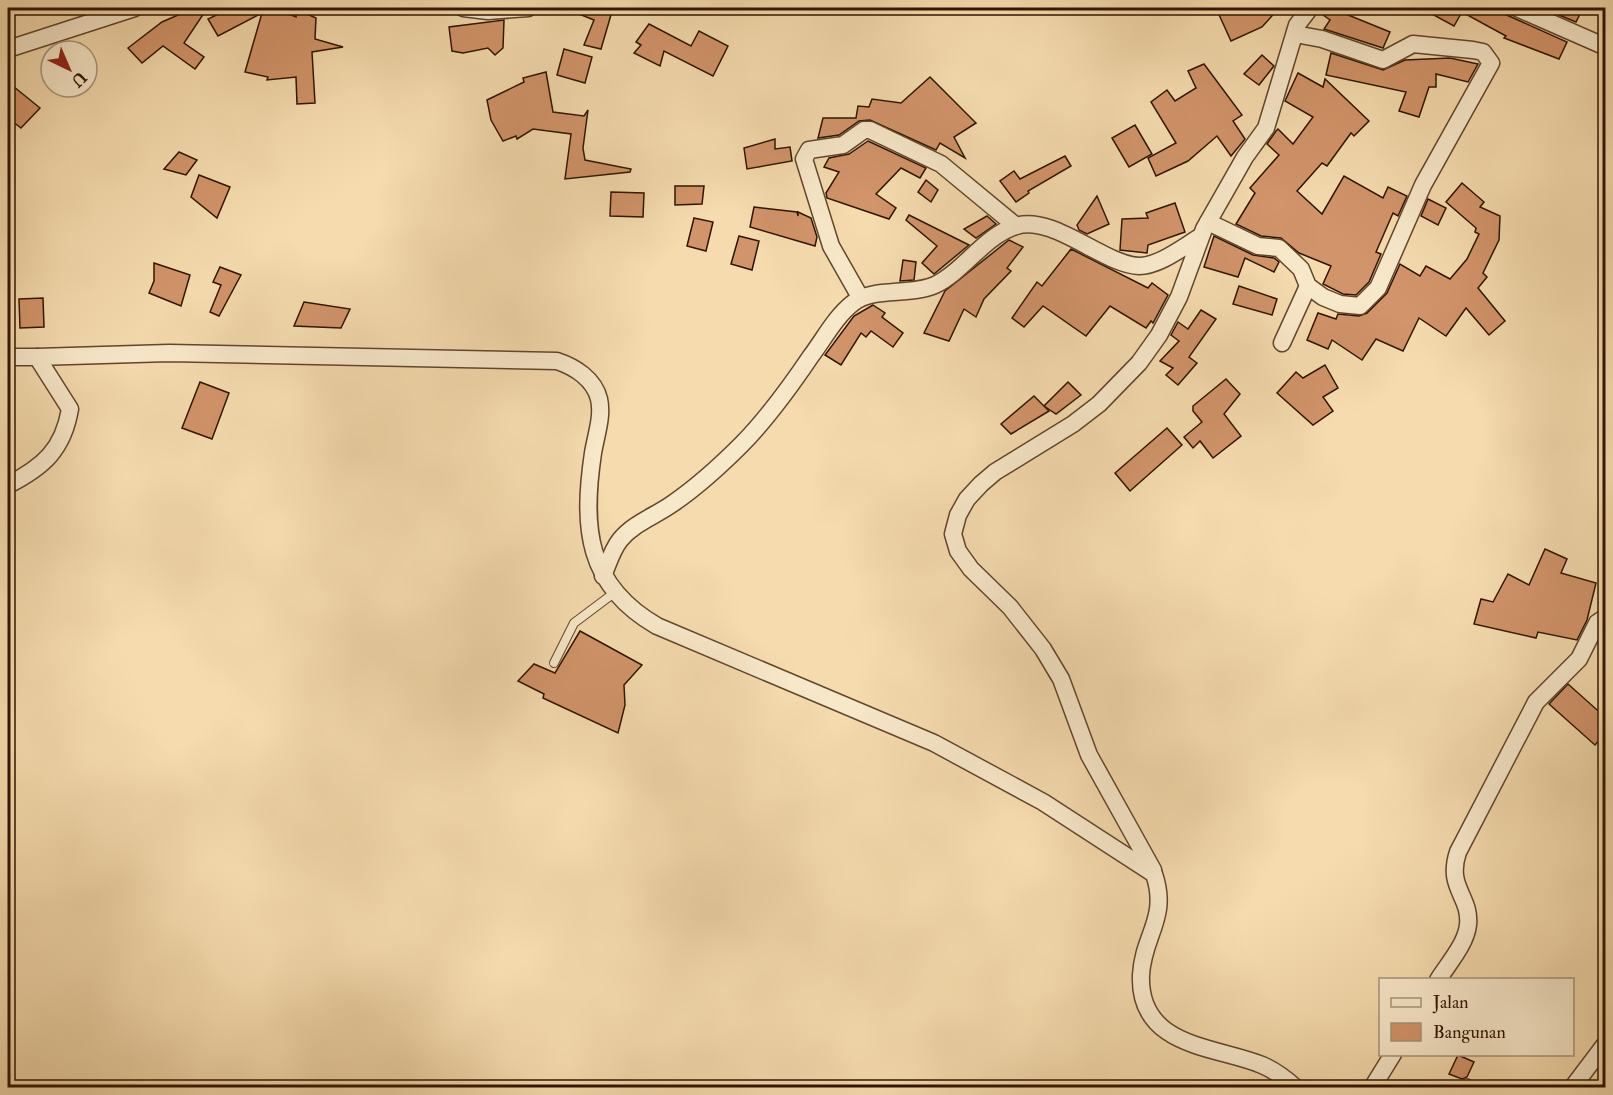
<svg xmlns="http://www.w3.org/2000/svg" width="1613" height="1095" viewBox="0 0 1613 1095" font-family="'IM FELL Double Pica',serif">
  <rect width="100%" height="100%" fill="#f5dbae"/>
  <filter id="stains"><feTurbulence type="fractalNoise" baseFrequency=".00333" numOctaves="4"/><feColorMatrix values="0 0 0 0 .2 0 0 0 0 .09 0 0 0 0 .02 0 0 0 .5 -.17"/></filter>
  <radialGradient id="worn" r=".72"><stop offset=".6" stop-color="#630" stop-opacity="0"/><stop offset="1" stop-color="#630" stop-opacity=".3"/></radialGradient>
  <g fill="#d2946a" stroke="#301400" stroke-width="1.5">
    <polygon points="194,8 204,13 184,43 204,57 195,69 163,46 142,63 128,48 162,22"/>
    <polygon points="231,8 273,8 296,17 296,9 316,18 315,39 343,47 312,52 315,103 297,104 296,77 267,80 268,77 245,72 262,13 218,36 208,19"/>
    <polygon points="564,8 613,8 601,49 584,45 594,20"/>
    <polygon points="1216,8 1279,8 1262,27 1231,41"/>
    <polygon points="1320,8 1331,8 1390,32 1383,48 1324,29 1330,20 1319,12"/>
    <polygon points="1421,8 1491,8 1567,42 1559,59 1504,38 1506,36 1462,12 1454,26"/>
    <polygon points="1562,8 1583,8 1576,22 1559,15"/>
    <polygon points="504,20 503,48 495,55 488,48 463,53 452,51 449,27"/>
    <polygon points="649,24 691,46 699,31 728,46 713,76 664,51 660,66 634,53 641,45 636,42"/>
    <polygon points="564,49 592,57 585,83 557,75"/>
    <polygon points="1331,53 1383,70 1405,60 1450,58 1478,64 1468,82 1436,74 1436,87 1429,87 1419,117 1399,111 1406,92 1326,75"/>
    <polygon points="1262,55 1274,66 1259,85 1244,74"/>
    <polygon points="1204,64 1242,115 1233,121 1245,139 1231,156 1217,136 1188,161 1156,176 1148,158 1176,143 1151,102 1167,90 1175,101 1196,88 1188,71"/>
    <polygon points="546,72 553,112 584,116 588,110 583,148 585,160 631,169 630,172 565,179 571,134 533,129 517,139 516,136 503,141 491,120 487,100 524,82 523,78"/>
    <polygon points="1298,73 1323,87 1325,79 1369,121 1354,136 1351,133 1327,166 1322,163 1297,191 1322,214 1344,176 1383,198 1388,187 1407,196 1398,216 1393,213 1376,252 1381,254 1369,282 1356,295 1343,294 1323,284 1331,266 1299,253 1281,238 1261,236 1236,224 1255,193 1250,188 1279,155 1267,144 1276,131 1278,129 1293,144 1313,117 1285,101"/>
    <polygon points="930,77 976,123 954,137 965,158 940,143 936,150 870,120 859,121 839,135 818,138 823,118 856,118 858,106 869,107 872,99 901,103"/>
    <polygon points="8,82 40,108 21,128 8,118"/>
    <polygon points="1135,125 1152,154 1129,167 1112,138"/>
    <polygon points="775,139 775,149 790,147 792,161 747,169 744,148"/>
    <polygon points="868,141 926,168 920,178 901,168 876,194 896,208 889,219 827,198 826,193 839,172 824,167 829,158 849,154"/>
    <polygon points="179,152 197,160 186,175 164,169"/>
    <polygon points="1065,156 1071,166 1028,191 1029,193 1016,202 1000,181 1014,171 1020,179"/>
    <polygon points="199,175 230,187 217,218 191,197"/>
    <polygon points="926,180 938,190 931,202 918,192"/>
    <polygon points="1462,183 1484,202 1480,207 1500,216 1499,240 1483,273 1487,277 1478,288 1505,321 1489,335 1466,308 1446,336 1419,318 1403,351 1376,339 1362,360 1332,340 1328,349 1307,340 1318,313 1336,319 1338,314 1359,316 1367,313 1387,293 1400,264 1420,276 1426,266 1450,279 1467,259 1479,234 1475,232 1476,228 1446,202"/>
    <polygon points="675,186 704,186 702,204 675,205"/>
    <polygon points="611,192 644,193 643,217 610,216"/>
    <polygon points="1097,196 1109,224 1087,234 1079,230 1077,225"/>
    <polygon points="1428,199 1446,208 1438,225 1421,216"/>
    <polygon points="1175,203 1185,232 1148,245 1147,253 1120,250 1122,219 1148,218 1146,213"/>
    <polygon points="754,207 797,212 798,216 798,212 811,218 817,237 815,246 750,227"/>
    <polygon points="909,215 969,245 934,274 922,263 937,246 906,220"/>
    <polygon points="987,216 996,224 976,238 964,229"/>
    <polygon points="694,218 713,222 706,251 687,246"/>
    <polygon points="739,236 759,241 752,270 731,264"/>
    <polygon points="1214,236 1253,255 1274,258 1279,262 1274,272 1245,258 1238,277 1204,267"/>
    <polygon points="1009,240 1023,247 1007,268 1011,271 984,299 976,317 964,309 949,341 924,333 945,291"/>
    <polygon points="1071,249 1148,288 1152,283 1168,295 1153,323 1151,321 1146,328 1110,306 1086,336 1043,306 1024,327 1012,318 1037,282 1042,286"/>
    <polygon points="903,260 916,262 914,280 900,281"/>
    <polygon points="154,263 190,275 181,306 149,293 154,281"/>
    <polygon points="220,267 241,275 219,316 210,312 221,285 213,282"/>
    <polygon points="1239,286 1277,299 1272,315 1233,304"/>
    <polygon points="43,298 44,327 20,328 19,299"/>
    <polygon points="304,302 350,309 341,328 294,326"/>
    <polygon points="873,305 885,313 882,317 903,333 893,347 871,331 866,337 861,333 841,365 825,355 854,316"/>
    <polygon points="1201,310 1216,319 1189,357 1197,363 1178,385 1166,375 1173,368 1160,361 1179,341 1171,335 1178,322 1188,329"/>
    <polygon points="1325,365 1338,388 1323,397 1333,411 1313,425 1277,393 1296,372 1303,378"/>
    <polygon points="1226,379 1240,394 1224,414 1241,436 1213,458 1200,441 1193,448 1184,437 1202,422 1193,411 1193,406"/>
    <polygon points="200,382 229,393 212,439 182,428"/>
    <polygon points="1068,382 1081,395 1056,414 1044,406"/>
    <polygon points="1034,396 1049,411 1011,434 1001,424"/>
    <polygon points="1167,428 1182,445 1130,491 1115,473"/>
    <polygon points="1545,549 1567,559 1561,573 1596,583 1587,620 1577,640 1538,632 1536,638 1474,624 1481,599 1493,602 1508,574 1529,585"/>
    <polygon points="580,631 642,665 624,685 625,705 618,733 543,698 544,694 518,681 534,664 555,673"/>
    <polygon points="1568,684 1605,717 1605,733 1595,745 1549,704"/>
    <polygon points="1458,1055 1474,1062 1467,1077 1462,1079 1449,1074"/>
  </g>
  <g fill="none" stroke-linecap="round" stroke-linejoin="round">
    <defs>
      <g id="service">
        <polyline points="554,663 574,623 614,593"/>
        <polyline points="1463,1088 1467,1083"/>
      </g>
      <g id="minor">
        <polyline points="463,8 488,11 528,8"/>
        <polyline points="1517,8 1606,47"/>
        <polyline points="8,49 135,8"/>
        <polyline points="1208,222 1258,246 1279,248 1301,269 1308,286 1323,297 1340,304 1360,306 1378,288 1423,185 1491,63 1483,52 1473,50 1413,44 1383,60 1322,39 1295,34"/>
        <polyline points="860,297 831,246 804,159 809,150 843,145 864,130 870,130 941,164 1016,226"/>
        <polyline points="1282,343 1308,286"/>
        <path d="M8,357H37L70,409C63,450 43,467 8,485"/>
        <path d="M37,357L169,353L557,361C575,367 594,379 599,399C603,416 596,435 593,453C582,527 586,585 657,626L934,743L1043,802L1154,874C1169,918 1143,935 1141,975C1138,1048 1216,1046 1262,1065C1274,1070 1286,1079 1296,1088"/>
        <path d="M603,576C608,564 612,550 620,540C634,523 655,516 672,504C697,487 720,466 741,445C767,419 790,387 811,356C824,339 835,317 853,303C872,287 910,296 935,285C963,272 984,236 1016,226C1053,214 1104,265 1139,266C1159,266 1183,247 1200,237"/>
        <polyline points="1153,870 1089,755 1061,679 1043,649 1010,607 971,569 958,551 953,534 958,515 967,499 981,484 995,472 1073,424 1099,404 1139,363 1159,335 1179,297 1204,229 1245,157 1266,128 1297,25 1310,8"/>
        <path d="M1438,980C1448,964 1466,944 1468,925C1471,896 1446,888 1458,852L1536,702L1579,659L1597,623L1606,617"/>
        <polyline points="1372,1088 1393,1054"/>
        <polyline points="1572,1088 1606,1043"/>
      </g>
    </defs>
    <use href="#service" stroke="#61462c" stroke-width="10"/>
    <use href="#minor" stroke="#61462c" stroke-width="19"/>
    <use href="#service" stroke="#f8e8ca" stroke-width="8"/>
    <use href="#minor" stroke="#f8e8ca" stroke-width="16"/>
  </g>
  <rect width="1613" height="1095" fill="none" stroke="#f5dbae" stroke-width="30"/>
  <rect x="9" y="9" width="1595" height="1077" fill="none" stroke="#301400" stroke-width="3"/>
  <rect x="15" y="15" width="1583" height="1065" fill="none" stroke="#301400" stroke-width="1.5"/>
  <rect x="1379" y="978" width="195" height="78" fill="#f8e8ca" stroke="#a89379" stroke-width="1.5"/>
  <rect x="1391" y="998" width="30" height="9" fill="#f8e8ca" stroke="#a89379" stroke-width="1.5"/>
  <text x="1433" y="1008" font-size="18" fill="#301400">Jalan</text>
  <rect x="1391" y="1023" width="30" height="18" fill="#d2946a" stroke="#a89379" stroke-width="1.5"/>
  <text x="1433" y="1038" font-size="18" fill="#301400">Bangunan</text>
  <g transform="translate(69 69) rotate(136)"><circle r="28" fill="#f8e8ca" stroke="#a89379" stroke-width="1.5"/>
  <path d="M0-4.5L10 22L0 15L-10 22Z" fill="#8f2418"/>
  <text y="-9" font-size="16" font-weight="bold" text-anchor="middle" fill="#301400">U</text>
  </g>
  <rect width="100%" height="100%" filter="url(#stains)"/>
  <rect width="100%" height="100%" fill="url(#worn)"/>
</svg>
